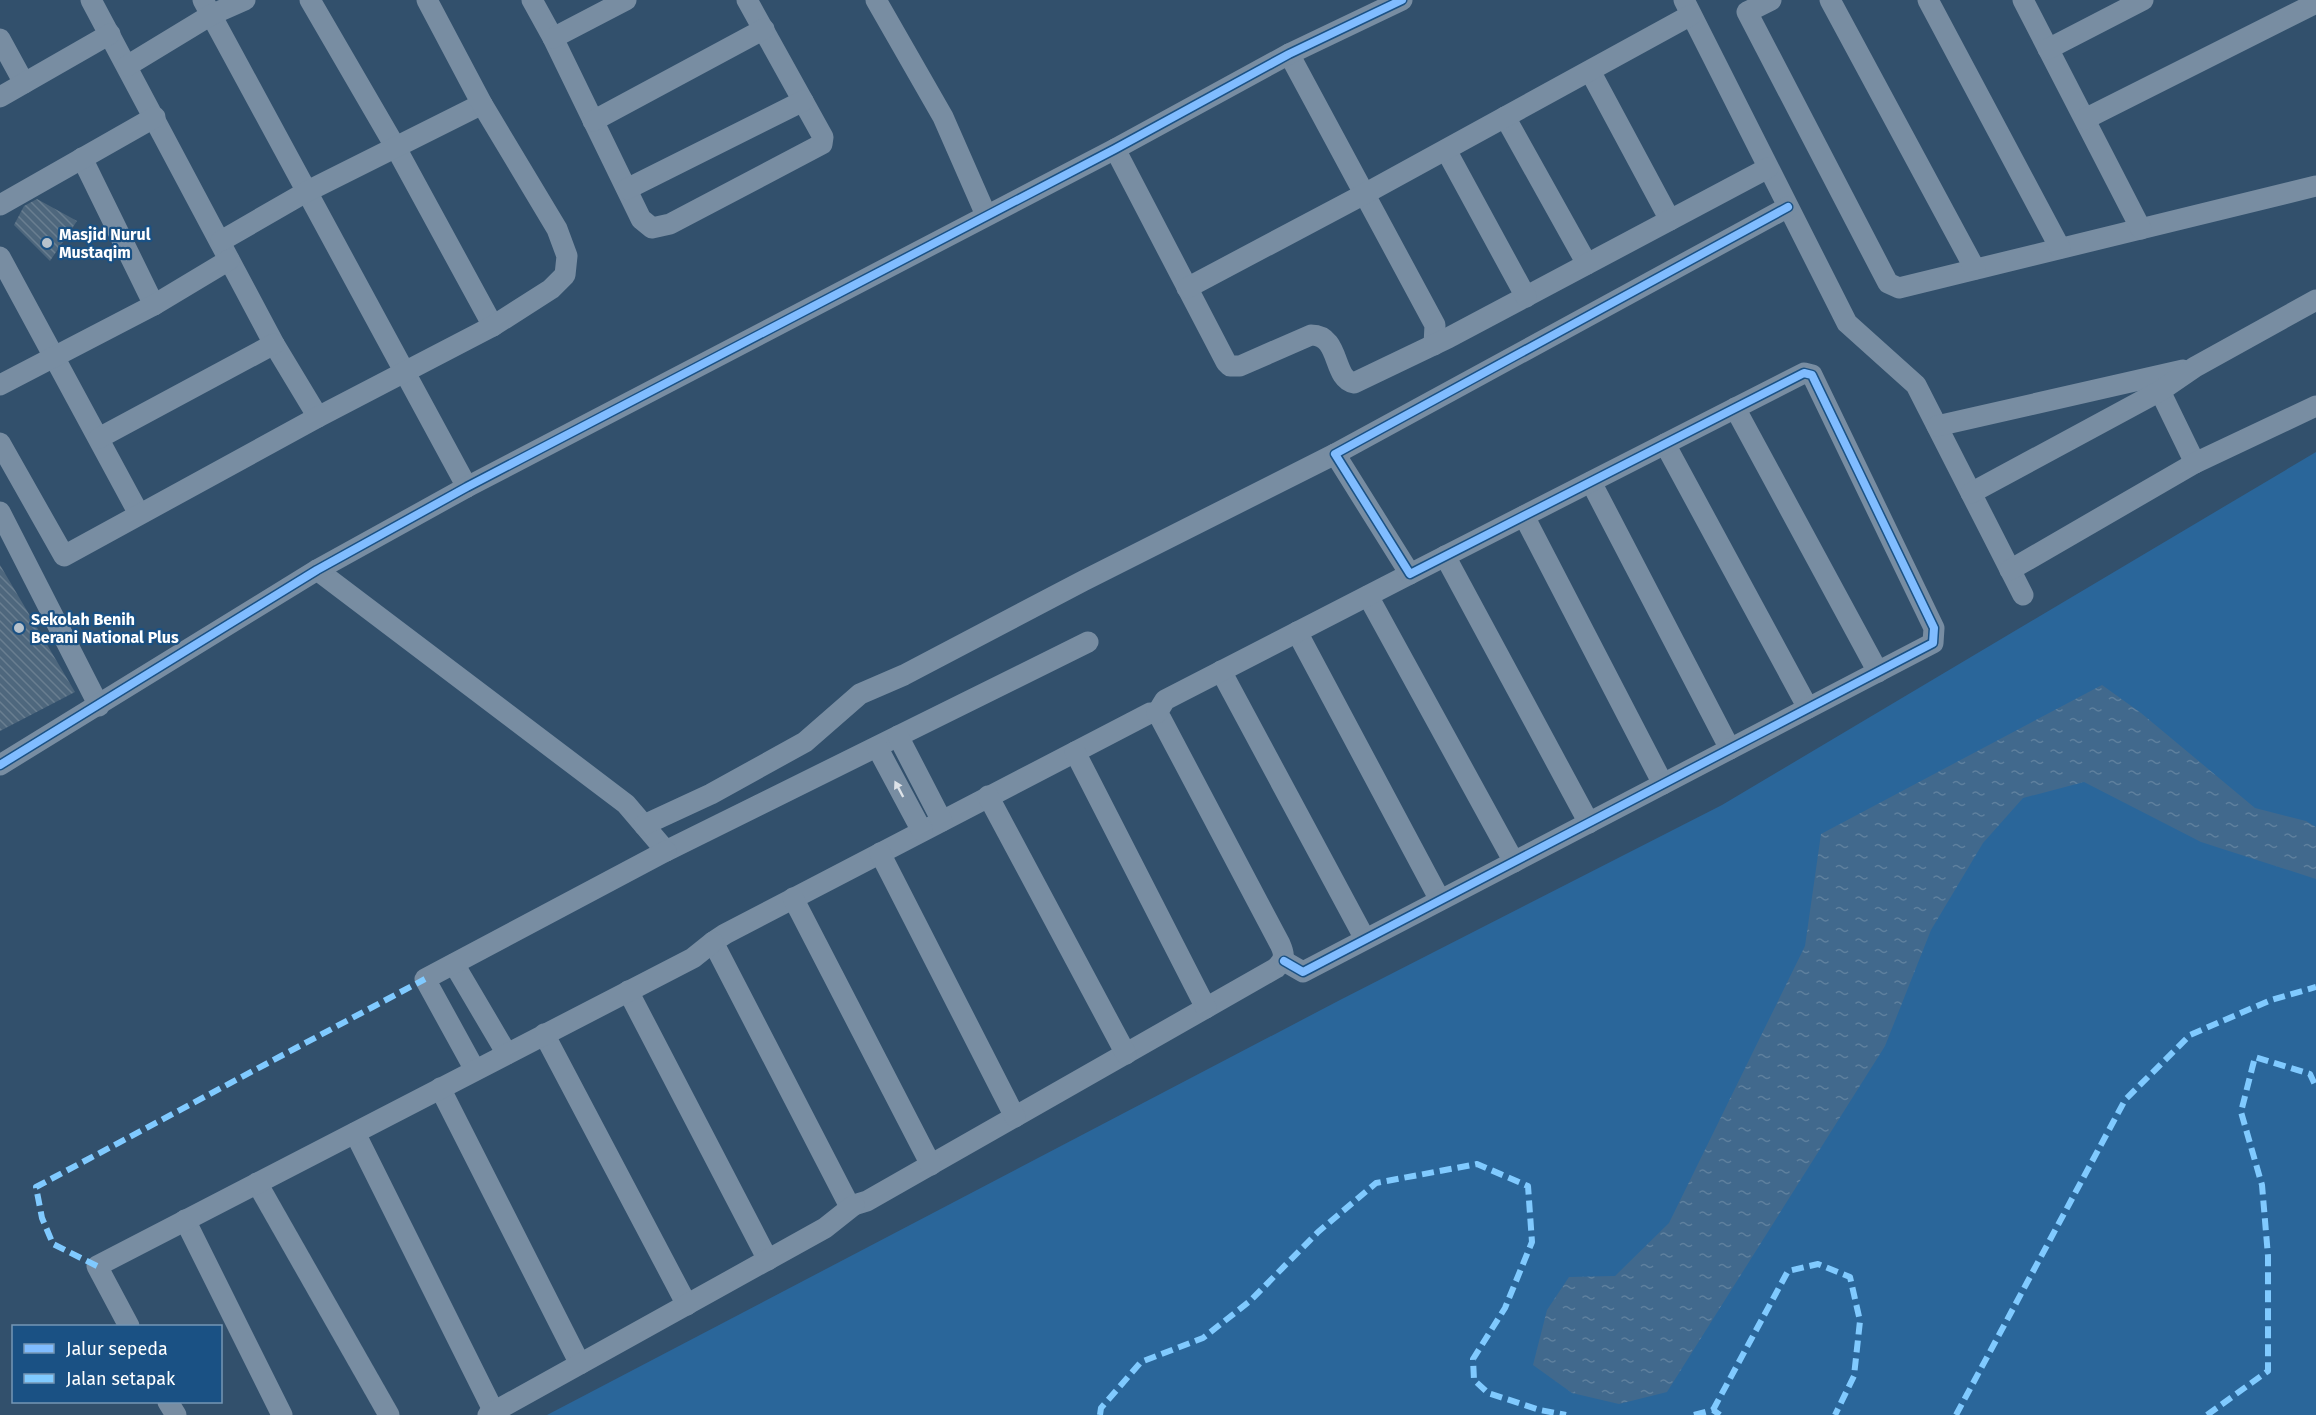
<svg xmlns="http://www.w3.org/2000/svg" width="2316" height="1415" viewBox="0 0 2316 1415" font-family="'Fira Sans',sans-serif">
  <defs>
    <pattern id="water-ripples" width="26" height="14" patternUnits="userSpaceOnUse" patternTransform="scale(1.5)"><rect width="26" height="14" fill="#41698d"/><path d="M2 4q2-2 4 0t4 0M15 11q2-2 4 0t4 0" fill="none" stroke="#5e809e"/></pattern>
    <pattern id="building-back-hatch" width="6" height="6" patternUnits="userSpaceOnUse" patternTransform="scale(1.5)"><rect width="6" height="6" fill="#4e677d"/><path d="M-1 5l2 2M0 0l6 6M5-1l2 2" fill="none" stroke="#697e90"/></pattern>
  </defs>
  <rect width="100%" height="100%" fill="#32506c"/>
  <polygon fill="#2a669a" points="2316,452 2316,1415 547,1415 1340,1000 1722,805"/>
  <polygon fill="url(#water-ripples)" points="2102,685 2141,713 2255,808 2306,821 2316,827 2316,879 2201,842 2084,782 2023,798 1983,843 1931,930 1885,1046 1667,1392 1619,1404 1572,1393 1533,1365 1547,1310 1569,1277 1615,1276 1669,1223 1805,946 1821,834"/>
  <g fill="url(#building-back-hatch)">
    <polygon points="37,199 77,221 50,261 14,225 24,206"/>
    <polygon points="0,565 75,692 0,731"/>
  </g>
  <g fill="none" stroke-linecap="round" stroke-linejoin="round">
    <g stroke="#788da2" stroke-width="21">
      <polyline points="91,0 274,344 318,417"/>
      <polyline points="203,0 467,487"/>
      <polyline points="310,0 396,148 493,326"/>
      <polyline points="532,0 553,38 641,219 652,228 670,224 822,144 823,137 747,0"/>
      <polyline points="876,0 943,117 986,215"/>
      <polyline points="1684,0 1847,323 1916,385 2023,595"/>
      <polyline points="1771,0 1747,12 1888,283 1899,288 2316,186"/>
      <polyline points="1830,0 1975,269"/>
      <polyline points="1928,0 2060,248"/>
      <polyline points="2023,0 2141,229"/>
      <polyline points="553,38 626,0"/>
      <polyline points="0,39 24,83"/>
      <polyline points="2048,49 2143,0"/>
      <polyline points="1289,54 1435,325 1434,345"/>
      <polyline points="127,66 211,15 245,0"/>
      <polyline points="1590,71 1670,220"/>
      <polyline points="0,97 110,34"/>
      <polyline points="1505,117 1587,264"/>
      <polyline points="2085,119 2316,3"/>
      <polyline points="593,121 764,29"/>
      <path d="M1115,149L1226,362L1230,366H1240L1311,335C1341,335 1332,379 1354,383L1448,338L1768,168"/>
      <polyline points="1446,150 1526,297"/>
      <polyline points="82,158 154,305"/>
      <polyline points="627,189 803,101"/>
      <polyline points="0,205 155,117"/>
      <polyline points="221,241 306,192 482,104"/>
      <polyline points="0,257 139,514"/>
      <polyline points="1187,288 1370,191 1691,15"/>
      <polyline points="0,385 154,305 229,260"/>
      <polyline points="2160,391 2195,463"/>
      <polyline points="1735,408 1878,672"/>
      <polyline points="1937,426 2183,370"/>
      <polyline points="99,438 274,344"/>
      <polyline points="0,443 64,556 318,417 493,326 551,289 565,275 567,256 557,229 482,104 427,0"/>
      <polyline points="1665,444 1808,708"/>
      <polyline points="1591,482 1730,749"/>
      <polyline points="1971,493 2160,391 2195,367 2316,300"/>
      <polyline points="0,512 99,706"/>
      <polyline points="1524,516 1663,784"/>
      <polyline points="1445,556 1589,823"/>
      <polyline points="317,570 626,804 666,851 1088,642"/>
      <polyline points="2010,570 2195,463 2316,406"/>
      <polyline points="1368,596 1514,862"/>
      <polyline points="1297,632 1440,900"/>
      <polyline points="1221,671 1365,939"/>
      <path d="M1150,713H1157L1161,719L1280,944C1285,955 1285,959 1276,968L867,1201L854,1205L848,1203L713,942L725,934Z"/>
      <polyline points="1157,713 1165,700 1410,574"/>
      <polyline points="898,736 942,821"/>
      <polyline points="877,747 922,831"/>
      <polyline points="1075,752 1206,1008"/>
      <polyline points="0,765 317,570 467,487 1115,149 1289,54 1402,0"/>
      <polyline points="988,796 1126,1054"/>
      <polyline points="644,825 711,794 805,742 860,694 904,675 1083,581 1335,454"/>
      <polyline points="880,853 1015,1117"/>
      <polyline points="793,898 931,1165"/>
      <polyline points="1284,961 1303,972 1933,643 1934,628 1812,375 1804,373 1410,574 1335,454 1788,207"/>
      <polyline points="454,964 507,1054"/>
      <polyline points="628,991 768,1260"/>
      <polyline points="544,1034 687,1305"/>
      <polyline points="475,1070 425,979 666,851"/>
      <polyline points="440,1088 580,1364"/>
      <polyline points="355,1133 494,1412"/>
      <polyline points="257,1183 389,1415"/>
      <polyline points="185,1220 282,1415"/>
      <polyline points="129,1326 97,1266 693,958 713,942"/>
      <polyline points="168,1402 176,1415"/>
      <polyline points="488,1415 825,1228 854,1205"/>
    </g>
    <g stroke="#80caff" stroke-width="6" stroke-dasharray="12 6" stroke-linecap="butt">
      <polyline points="97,1266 53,1244 42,1218 36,1187 425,979"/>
      <polyline points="1713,1410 1788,1271 1818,1264 1850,1277 1860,1321 1854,1376 1835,1415"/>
      <polyline points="1100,1415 1101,1408 1141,1362 1203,1338 1250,1301 1318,1232 1376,1183 1477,1164 1528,1186 1532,1242 1505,1308 1473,1359 1474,1380 1488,1393 1540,1410 1566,1415"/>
      <polyline points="1694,1415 1713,1410 1720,1415"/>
      <polyline points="1956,1415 2125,1100 2190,1035 2271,1000 2316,987"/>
      <polyline points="2207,1415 2268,1371 2268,1256 2262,1185 2241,1112 2255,1057 2310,1074 2316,1087"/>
    </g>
    <defs>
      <g id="cycleway">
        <polyline points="0,765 317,570 467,487 1115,149 1289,54 1402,0"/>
        <polyline points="1284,961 1303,972 1933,643 1934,628 1812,375 1804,373 1410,574 1335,454 1788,207"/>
      </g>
    </defs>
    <use href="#cycleway" stroke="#1a5184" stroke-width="11"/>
    <use href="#cycleway" stroke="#80bcff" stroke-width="8"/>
  </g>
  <defs><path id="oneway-solid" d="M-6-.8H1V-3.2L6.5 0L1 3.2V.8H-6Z" transform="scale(1.5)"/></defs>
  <use fill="#dde2e8" href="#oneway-solid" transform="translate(899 789) rotate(-118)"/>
  <g fill="#b7c2cc" stroke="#1a5184" stroke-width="2">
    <circle cx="47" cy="243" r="6"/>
    <circle cx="19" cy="628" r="6"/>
  </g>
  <g text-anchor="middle" stroke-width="4.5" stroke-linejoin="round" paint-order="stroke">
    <g font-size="16" font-weight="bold" fill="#fff" stroke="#1a5184" text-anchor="start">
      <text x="59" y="240">Masjid Nurul<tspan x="59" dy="18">Mustaqim</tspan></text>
      <text x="31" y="625">Sekolah Benih<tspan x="31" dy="18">Berani National Plus</tspan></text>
    </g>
  </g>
  <rect x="12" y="1325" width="210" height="78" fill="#1a5184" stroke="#7697b5" stroke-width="1.5"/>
  <rect x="24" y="1344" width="30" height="9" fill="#80bcff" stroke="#7697b5" stroke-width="1.5"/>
  <text x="66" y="1355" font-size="18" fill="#ffffff">Jalur sepeda</text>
  <rect x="24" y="1374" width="30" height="9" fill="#80caff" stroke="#7697b5" stroke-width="1.5"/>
  <text x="66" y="1385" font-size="18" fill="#ffffff">Jalan setapak</text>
</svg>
